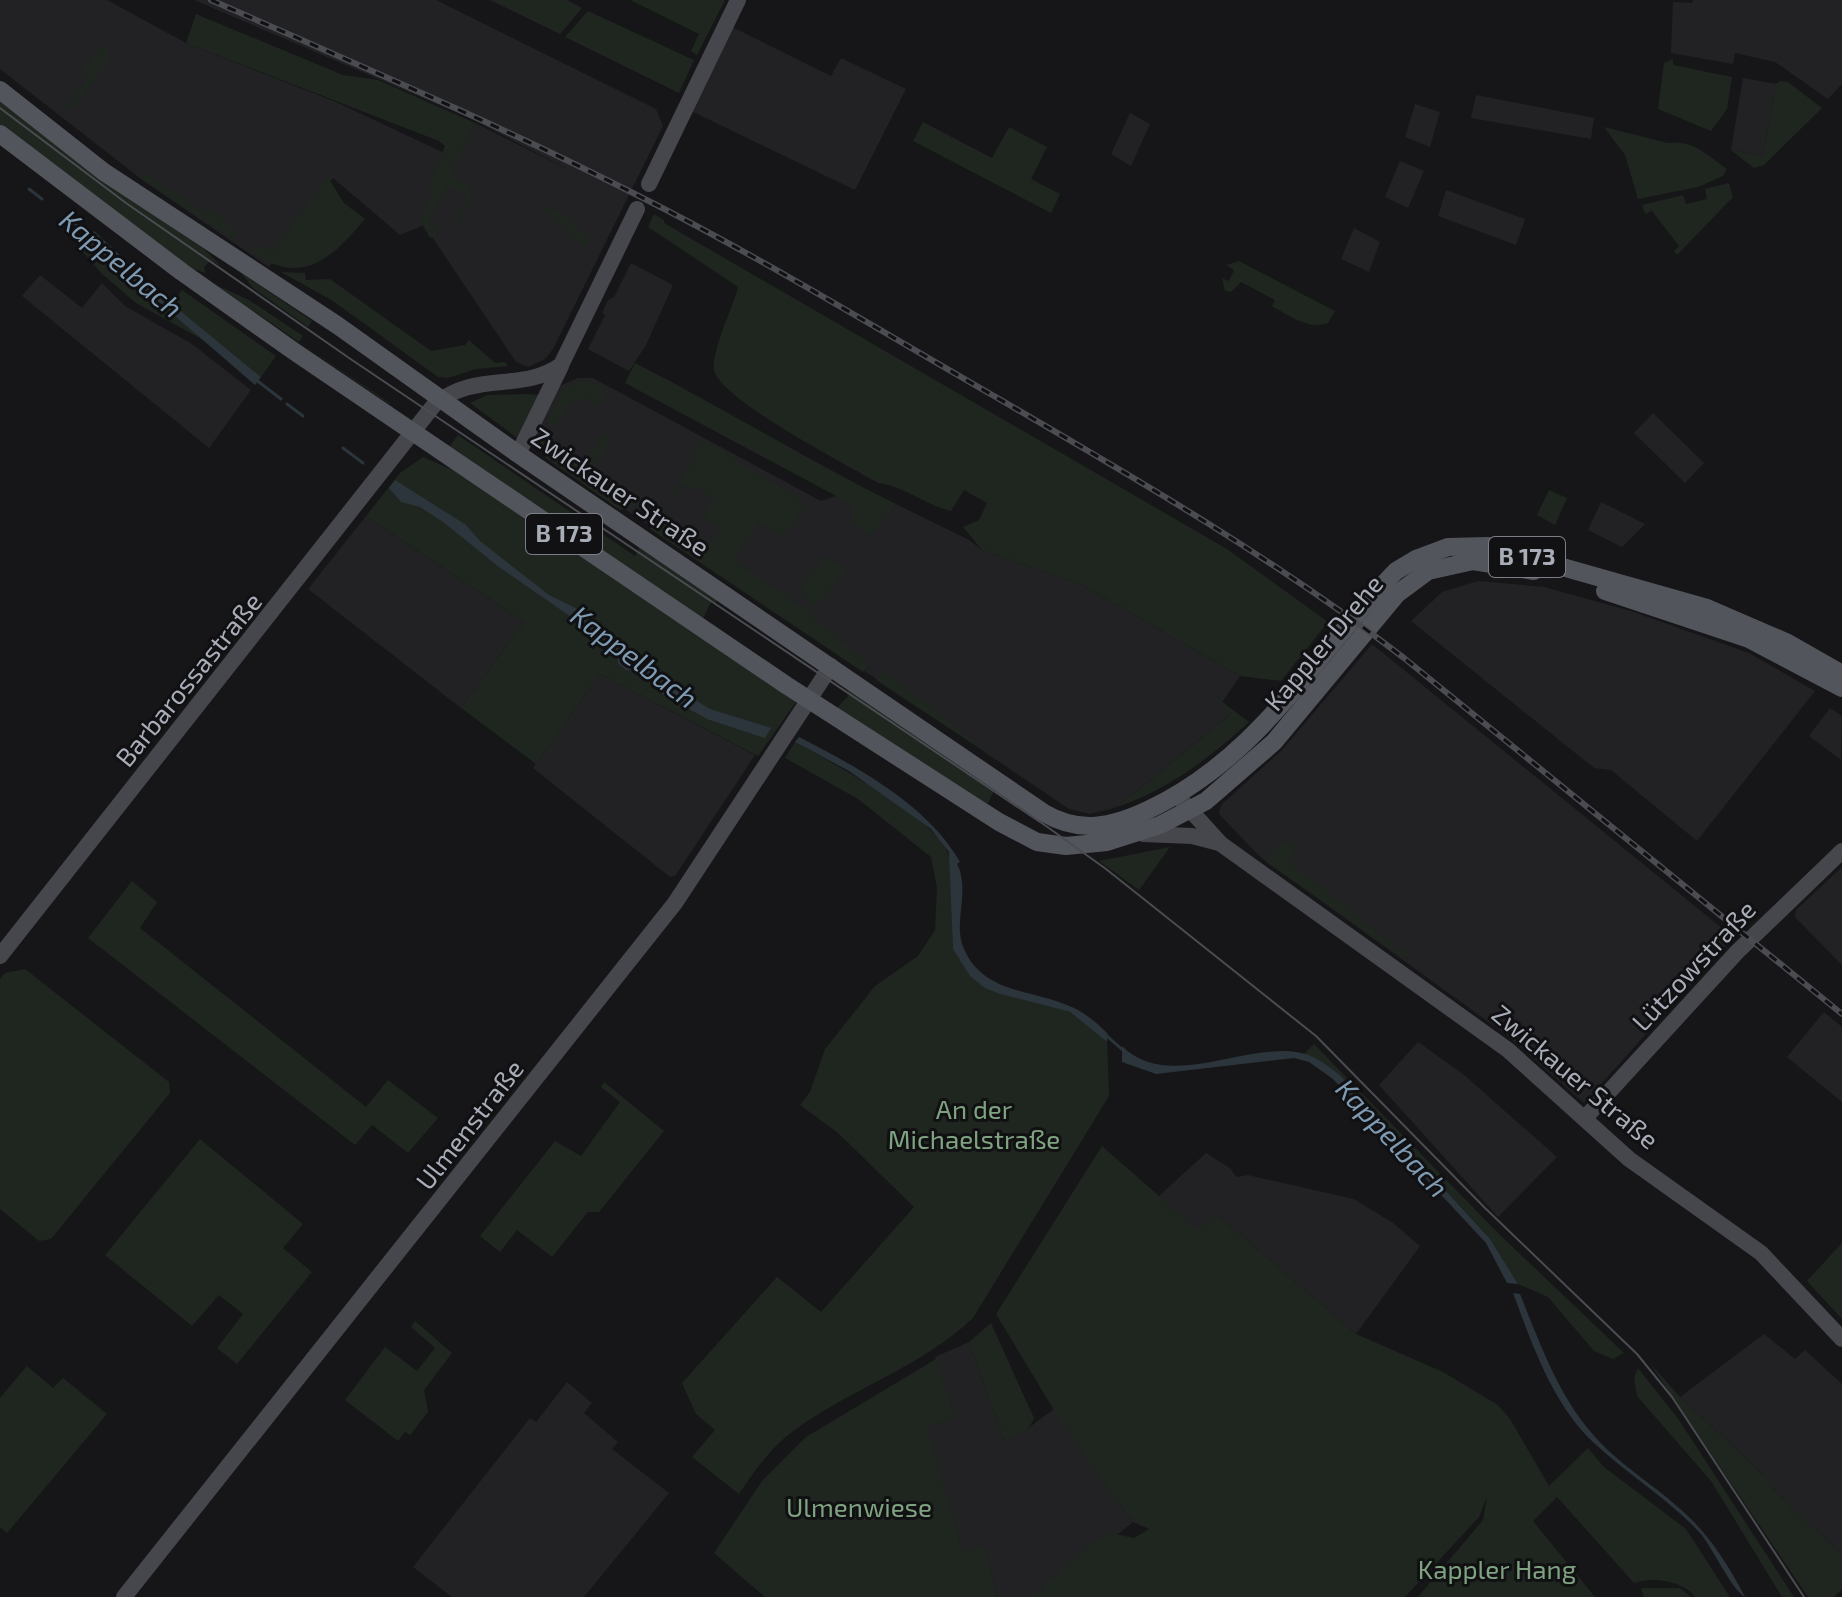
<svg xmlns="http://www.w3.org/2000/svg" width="1842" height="1597" viewBox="0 0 1842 1597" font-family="'Exo 2',sans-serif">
  <rect width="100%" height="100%" fill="#161618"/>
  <g fill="#222225">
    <polygon points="0,0 107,0 186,43 336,102 457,159 475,123 581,176 472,119 194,0 436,0 656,109 663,126 553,349 545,359 528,367 516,362 424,225 400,235 333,178 269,267 141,179 0,69"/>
    <polygon points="1693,0 1842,0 1842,84 1828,99 1775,62 1735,53 1733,64 1671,53 1673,2 1692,3"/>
    <polygon points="728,25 831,76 841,58 906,89 855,190 687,109"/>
    <polygon points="1743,78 1776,84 1763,156 1731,150"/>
    <polygon points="1476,95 1594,118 1591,139 1471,118"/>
    <polygon points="1415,104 1440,112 1430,147 1405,137"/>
    <polygon points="1130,113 1150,124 1131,166 1111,154"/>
    <polygon points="1400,161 1424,171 1408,208 1385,197"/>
    <polygon points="1446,190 1525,219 1516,245 1438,216"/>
    <polygon points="1354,228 1380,242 1369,272 1341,259"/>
    <polygon points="631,263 673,285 646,345 629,371 588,349 605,315 602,313 608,300 614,297"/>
    <polygon points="40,275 82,308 102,283 125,306 192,344 251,390 209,448 22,296"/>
    <polygon points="578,378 593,378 821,501 836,496 888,514 896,504 969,540 982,550 1081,584 1240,676 1221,704 1232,713 1121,804 1090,814 1069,809 530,445 557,387"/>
    <polygon points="1653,413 1704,463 1685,483 1634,433"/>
    <polygon points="1601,502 1645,524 1622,547 1588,530"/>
    <polygon points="366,516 524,622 461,708 308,589"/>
    <polygon points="1478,581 1544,587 1631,611 1749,653 1815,691 1697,841 1611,770 1594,768 1411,621 1442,592"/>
    <polygon points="1372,644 1733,937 1584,1103 1508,1036 1259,856 1219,814 1221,805 1283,749"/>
    <polygon points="600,674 755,755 675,876 670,877 533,768"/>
    <polygon points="1830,708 1842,716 1841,760 1809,736"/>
    <polygon points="1842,867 1842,965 1795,917 1796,910"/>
    <polygon points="1824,1012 1842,1027 1842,1102 1787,1057"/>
    <polygon points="1418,1042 1463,1074 1557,1157 1498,1217 1379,1085"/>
    <polygon points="1206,1153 1231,1169 1236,1177 1248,1175 1354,1199 1393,1223 1420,1246 1356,1334 1216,1214 1199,1232 1159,1196"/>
    <polygon points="1764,1334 1795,1359 1805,1350 1842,1384 1842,1555 1766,1482 1768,1479 1680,1397"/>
    <polygon points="969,1342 1004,1440 1020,1434 1054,1409 1133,1522 1041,1597 997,1597 984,1547 963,1552 926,1427 955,1416 935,1357"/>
    <polygon points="567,1382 592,1403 584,1413 618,1442 612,1449 669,1493 584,1597 452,1597 413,1567 530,1418 536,1422"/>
  </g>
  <g fill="#1e261f">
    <polygon points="490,0 567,0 582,8 560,34"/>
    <polygon points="630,0 725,0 697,55 691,51 699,34"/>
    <polygon points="588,11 694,60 679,93 565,37"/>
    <polygon points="196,14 343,75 378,80 475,123 450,175 463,182 472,195 459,224 456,222 468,196 447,186 428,224 438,229 434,237 430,238 421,222 431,195 429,184 445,146 439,141 186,43"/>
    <polygon points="103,44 108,53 106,65 70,111 65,107 89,77 82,71"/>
    <polygon points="1673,59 1673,65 1732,77 1727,109 1711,131 1658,109 1664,63"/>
    <polygon points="1780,81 1788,82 1822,108 1764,165 1754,168 1731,150 1763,156 1776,84"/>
    <polygon points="0,100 104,181 204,249 221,266 210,260 204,268 206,273 187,267 0,127"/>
    <polygon points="923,122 992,158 1009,127 1047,147 1031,179 1060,194 1051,213 913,141"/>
    <path d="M1604,127L1668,143C1692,139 1709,156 1727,169L1723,176L1698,187L1638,199L1625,155Z"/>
    <polygon points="148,175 203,213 207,207 232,227 235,240 142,179"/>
    <path d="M327,176L344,203L365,219C334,256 304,286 256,255L253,246L259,245L273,252Z"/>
    <polygon points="1729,183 1733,197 1677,255 1674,251 1679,246 1652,211 1645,214 1642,205 1683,195 1686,204 1707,199 1705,189"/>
    <polygon points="544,205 568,218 587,238 585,247 541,208"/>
    <path d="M654,214L664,220V223L1227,549L1328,622L1281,681L1240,676L1081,584L982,550L963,527L979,520L987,503L964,490L951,511C925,505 906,487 878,483C849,466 719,399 714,370C711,352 733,307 738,287L648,227Z"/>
    <polygon points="86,240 103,252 205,341 136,303 101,273 83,252"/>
    <path d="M1239,261L1335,311L1328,323C1308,330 1290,316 1272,306L1275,300L1241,282L1231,292L1225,291L1222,278L1229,281L1234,270L1226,265Z"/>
    <polygon points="281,272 305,273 306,280 330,279 431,351 465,345 469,340 495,363 505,362 508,366 476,369 448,378 438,377 333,301"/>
    <polygon points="241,273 312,321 308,327 253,288"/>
    <polygon points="216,285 249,300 303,336 299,342 390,403 389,404"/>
    <polygon points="182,290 276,356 261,377 172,305"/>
    <path d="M635,363C724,408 807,460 896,504L871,536L852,522L851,504L625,383Z"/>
    <polygon points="580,381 602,385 602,400 592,406 589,398 566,404 568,412 551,427 547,421 565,388"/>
    <polygon points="525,394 542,395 517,438 470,403 487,395"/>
    <polygon points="545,427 550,431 548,436 583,460 604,435 610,439 595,468 640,499 636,506 620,510 546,458 539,445"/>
    <polygon points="458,435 635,556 639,548 719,598 715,604 711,602 703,619 450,446"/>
    <polygon points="701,438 806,504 783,537 759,522 734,561 810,612 809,615 870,664 863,672 650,529 661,507 666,508 662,517 709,544 721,528 703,515 714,499 697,487 694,490 684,484 671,501 670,496 695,458 692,451"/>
    <polygon points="423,457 455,471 796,702 758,756 600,674 536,764 461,708 524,622 366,516 400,473"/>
    <polygon points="1549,490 1567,498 1555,525 1537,515"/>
    <polygon points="826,556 846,569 815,607 799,593 813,571 818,571 818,564"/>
    <polygon points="883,671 999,761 876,680"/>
    <path d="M1205,689L1249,722C1203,764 1152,802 1090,814L1121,804L1231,714Z"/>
    <polygon points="848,690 994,790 988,804 837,708 849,695"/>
    <path d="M795,742C826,759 943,823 949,856C955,885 952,919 953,949L1000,994L1070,1012L1107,1042L1109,1096L973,1318C923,1366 853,1388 796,1429C773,1445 754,1471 739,1494L692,1457L715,1430L696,1414L682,1383L777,1277L821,1312L914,1207L838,1133L800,1105L810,1092L825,1049L875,986L918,956L935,930L937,888L931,857L858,799L785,758Z"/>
    <polygon points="1286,841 1294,842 1296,848 1288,861 1402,952 1408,946 1410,957 1399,955 1266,862 1273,850"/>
    <polygon points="1170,847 1139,890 1099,861"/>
    <polygon points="132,881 157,902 140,928 366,1107 388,1080 438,1118 408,1153 372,1125 355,1145 88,938"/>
    <polygon points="25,969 169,1082 170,1093 51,1239 39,1241 0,1209 0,979 5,973"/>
    <polygon points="1314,1044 1497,1232 1624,1353 1613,1359 1594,1351 1548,1297 1518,1284 1490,1239 1366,1103 1340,1075 1304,1054"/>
    <polygon points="604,1082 664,1131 599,1212 588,1212 552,1257 517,1230 500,1252 480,1236 555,1141 581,1156 620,1102 601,1087"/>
    <polygon points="200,1139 303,1224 283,1248 312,1272 237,1364 217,1348 243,1314 219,1295 192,1326 105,1255"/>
    <path d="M1102,1146L1199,1231L1215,1213L1356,1334L1443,1372L1498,1405L1510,1419L1549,1486L1588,1448L1604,1467L1686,1529L1730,1597H1695C1684,1581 1653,1576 1634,1583L1557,1497L1533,1521L1595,1597H1418L1483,1520L1487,1497L1479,1517L1405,1597H1033L1092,1542L1111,1533L1134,1538L1149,1529L1133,1522L1063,1425L996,1314Z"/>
    <polygon points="1842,1243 1842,1319 1807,1281"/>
    <polygon points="415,1321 452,1353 424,1390 428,1412 410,1435 405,1432 398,1441 345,1400 385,1347 417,1371 435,1348 411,1327"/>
    <path d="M991,1323L1034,1418C1029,1432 1017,1436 1004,1440L969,1342Z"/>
    <polygon points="936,1359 955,1416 927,1428 963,1552 984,1546 997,1597 765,1597 714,1553 762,1481 806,1437"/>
    <polygon points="1649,1362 1680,1397 1768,1479 1767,1483 1842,1555 1842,1589 1834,1597 1808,1597"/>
    <polygon points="27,1366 53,1388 63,1378 107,1414 7,1533 0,1527 0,1398"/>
    <polygon points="1638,1368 1679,1420 1794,1597 1782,1597 1711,1481 1637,1396 1634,1378"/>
    <polygon points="1641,1588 1680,1588 1691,1597 1644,1597"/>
  </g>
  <g fill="#2c353c">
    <polygon points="94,231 172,304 261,377 255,385 87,240"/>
    <polygon points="395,480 466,525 480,541 549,595 584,612 603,634 671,685 710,709 771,728 765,738 707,719 664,695 634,670 626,670 619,664 615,653 577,621 499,567 443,522 420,507 401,502 389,488"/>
    <path d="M799,737C857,767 927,804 960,862L957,864C971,891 952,923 964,949C985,996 1034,988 1074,1008C1087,1014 1098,1024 1108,1034L1107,1042L1070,1012L1000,994L985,988L970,976L953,949L949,852L931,829L849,771L795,742Z"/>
    <path d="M1122,1046C1167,1091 1241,1044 1296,1052C1314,1054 1326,1065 1340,1075L1490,1239L1518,1284L1507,1283L1486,1243L1333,1079L1309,1062L1294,1058L1156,1074L1122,1062Z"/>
    <path d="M1513,1293L1520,1294C1539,1341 1557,1392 1590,1431C1618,1465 1657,1486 1688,1516C1712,1539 1730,1568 1745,1597C1731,1589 1713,1548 1700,1533C1669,1499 1628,1475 1594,1443C1553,1405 1532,1344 1513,1293Z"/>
  </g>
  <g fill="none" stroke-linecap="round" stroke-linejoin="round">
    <g stroke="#2c353c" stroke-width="3">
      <polyline points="29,189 42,199"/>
      <polyline points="67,217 93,238"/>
      <polyline points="255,379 281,399"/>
      <polyline points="287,404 303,416"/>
      <polyline points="343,448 363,463"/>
      <polyline points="1108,1037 1126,1053"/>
    </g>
    <g stroke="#45474d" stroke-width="16">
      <polyline points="649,184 738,0"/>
      <polyline points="518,454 561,366"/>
      <polyline points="1183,802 1221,844 1508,1050 1629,1159 1761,1253 1842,1339"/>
      <polyline points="1143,834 1192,836 1219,843"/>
      <path d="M0,956L434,405C475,370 522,393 561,365L637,209"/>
      <polyline points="1585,1118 1737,952 1842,851"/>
      <polyline points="124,1597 675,903 831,666"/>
    </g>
    <g stroke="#53555c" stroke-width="18">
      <path d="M0,90L104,172L337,325L518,454L1044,813C1080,834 1112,827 1148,810C1262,756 1312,657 1396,571L1416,559L1448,547L1488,546L1707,608L1788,643L1842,674"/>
      <polyline points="0,134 182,272 295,352 786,685 999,822 1037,842 1066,846 1107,842 1160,825 1206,801 1274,742 1397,594 1428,571 1473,561 1534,571"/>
      <polyline points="1605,591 1749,639 1842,688"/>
    </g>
    <polyline stroke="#4a4c52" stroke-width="2" points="0,108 126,203 352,360 1046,826 1106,869 1316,1036 1485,1208 1637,1354 1672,1397 1804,1597"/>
    <defs>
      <path id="rail" d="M211,0C349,61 488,120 623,188C750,251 872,326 994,396C1135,478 1275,559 1404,658L1842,1014"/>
    </defs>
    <use href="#rail" stroke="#4a4c52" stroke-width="6"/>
    <use href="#rail" stroke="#111113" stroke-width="3" stroke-dasharray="9" stroke-linecap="butt"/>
  </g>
  <g text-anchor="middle" stroke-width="6" stroke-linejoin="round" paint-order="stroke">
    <g fill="#111113" stroke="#7b7e86" stroke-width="2">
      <rect x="526" y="514" width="76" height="40" rx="6"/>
      <rect x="1489" y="537" width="76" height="40" rx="6"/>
    </g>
    <g font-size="24" font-weight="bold" fill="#a8adb8">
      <text x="564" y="542">B 173</text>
      <text x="1527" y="565">B 173</text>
    </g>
    <g font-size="26" fill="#a8adb8" stroke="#111113">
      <text transform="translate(620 492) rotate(34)" y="9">Zwickauer Straße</text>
      <text transform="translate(1324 643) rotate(-50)" y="9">Kappler Drehe</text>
      <text transform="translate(189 680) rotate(-51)" y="9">Barbarossastraße</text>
      <text transform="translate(1694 966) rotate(-47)" y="9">Lützowstraße</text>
      <text transform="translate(1575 1077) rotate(40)" y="9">Zwickauer Straße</text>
      <text transform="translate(470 1125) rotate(-52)" y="9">Ulmenstraße</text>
    </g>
    <g font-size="26" fill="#7fa381" stroke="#111113">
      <text x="974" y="1119">An der<tspan x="974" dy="30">Michaelstraße</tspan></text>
      <text x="859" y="1517">Ulmenwiese</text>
      <text x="1497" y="1579">Kappler Hang</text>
    </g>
    <g font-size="28" font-style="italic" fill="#7f9bb3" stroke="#111113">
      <text transform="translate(121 264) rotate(40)" y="10">Kappelbach</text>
      <text transform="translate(634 657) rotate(37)" y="10">Kappelbach</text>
      <text transform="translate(1392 1138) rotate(47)" y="10">Kappelbach</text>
    </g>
  </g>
</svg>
